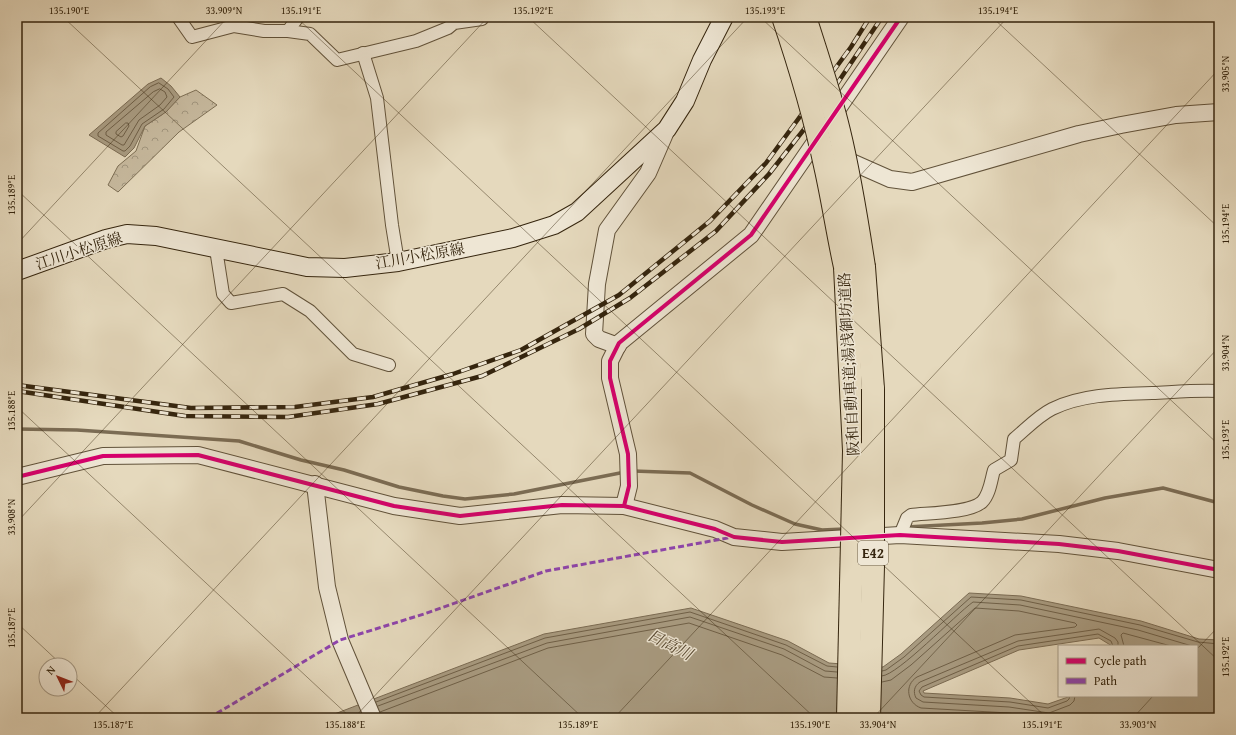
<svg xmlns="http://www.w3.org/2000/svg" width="1236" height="735" viewBox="0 0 1236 735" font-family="'Gentium Book Plus','Noto Serif JP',serif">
  <defs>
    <pattern id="forest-crowns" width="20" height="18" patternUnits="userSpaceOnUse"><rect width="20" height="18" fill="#c7ba9f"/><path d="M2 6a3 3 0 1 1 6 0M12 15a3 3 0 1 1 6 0" fill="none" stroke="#a29780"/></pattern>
  </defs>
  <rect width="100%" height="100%" fill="#e5d9bd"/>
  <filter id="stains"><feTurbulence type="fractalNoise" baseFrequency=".005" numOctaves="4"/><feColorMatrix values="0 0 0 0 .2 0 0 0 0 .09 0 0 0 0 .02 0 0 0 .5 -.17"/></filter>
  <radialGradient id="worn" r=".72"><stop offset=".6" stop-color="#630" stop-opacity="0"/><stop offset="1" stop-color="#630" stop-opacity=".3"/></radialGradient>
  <polygon fill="url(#forest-crowns)" stroke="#7e7056" points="196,90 217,105 179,132 118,192 108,185 118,166 136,151 145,126 163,114 180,97"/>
  <g fill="#a99c82" stroke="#7b6c54" fill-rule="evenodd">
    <polygon points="161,78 171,86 180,97 166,112 145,126 134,148 125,157 89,135 148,84"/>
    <path d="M969,593L1021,596L1141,621L1199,639L1219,640V718H324L544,634L691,608L788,641L829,663L883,667L901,654ZM1099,638L1112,646H1197V696H1071L1048,704L1010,698L924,693L923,691L1019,650Z"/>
  </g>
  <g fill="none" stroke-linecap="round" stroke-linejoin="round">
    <g stroke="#6f6048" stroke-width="1">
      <polygon points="159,83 168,89 174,97 164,109 142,124 130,146 125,151 123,151 98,136 98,133 150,87"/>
      <polygon points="160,89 165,92 167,97 160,105 139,120 124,145 122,145 106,135 106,132 153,92"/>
      <polygon points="126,123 128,123 129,126 123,136 121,137 116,134 116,132"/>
      <polyline points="1124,646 1121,635 1123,633 1171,646"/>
      <polyline points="882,671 886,670 904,657 971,597 1021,600 1140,625 1198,642 1219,644"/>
      <path d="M882,676C898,675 955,615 973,602L1020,605L1138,630L1192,646"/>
      <path d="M882,682L891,680L911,665L975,608L1019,611L1075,623L1077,625L1075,627L1015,635L917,677C904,685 907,703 921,708L1009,713L1041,718"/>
      <polyline points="1070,696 1069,699 1067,701 1048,708 1010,702 924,697 921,695 919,691 922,687 1018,646 1098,634 1111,641 1113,646"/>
      <path d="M1075,696L1074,701L1070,705L1049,713L1009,707L923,702L916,698C913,692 914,686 920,682L1018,641L1099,629L1115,638L1118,642V646"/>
      <polyline points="376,702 545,638 690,612 786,645 827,666 837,667"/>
      <polyline points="378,706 547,643 690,617 784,649 825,671 837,672"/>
      <polyline points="380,712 548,648 689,623 782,655 824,677 837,678"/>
    </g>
    <g stroke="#7b6c54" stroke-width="3.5">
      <polyline points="17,429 77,430 239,441 301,460 344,470 399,487 443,496 465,499 514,494 625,472"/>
      <polyline points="633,471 690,473 752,505 795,524 822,530 844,529"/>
      <polyline points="906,527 982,523 1022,519 1105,498 1163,488 1219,503"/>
    </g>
    <defs>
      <g id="minor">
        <polyline points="178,17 192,37 234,26 264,31 288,31 310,34 337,60 416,41 448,28 454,23 482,19"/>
        <polyline points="288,31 298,17"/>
        <polyline points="363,53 377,98 392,225 398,262"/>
        <polyline points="216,249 223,294 231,303 283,294 310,311 353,354 389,365"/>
        <path d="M900,535L907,518L911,515C928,513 970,513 982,502C990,494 991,480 994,470L1011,460L1014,439C1026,429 1038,416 1052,409C1082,394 1119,394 1152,393C1174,392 1196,390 1219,391"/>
      </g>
      <g id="tertiary">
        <polyline points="838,156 890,179 912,182 1079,134 1121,125 1176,115 1219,112"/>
        <polyline points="618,346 599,339 594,334 597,284 607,230 648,173 667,129"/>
        <polyline points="17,477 103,456 198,455 394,506 460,516 562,505 624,506 715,529 734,537 782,542 900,535 1059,544 1118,551 1219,570"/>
        <polyline points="315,484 327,587 340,640 373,718"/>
        <polyline points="624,506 629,486 628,454 610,378 610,361 619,343 751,235 901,17"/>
      </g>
      <polyline id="secondary" points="17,271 106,239 127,234 156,236 307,267 345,268 398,262 513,238 554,225 577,212 667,129 685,101 702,60 724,17"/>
      <g id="motorway">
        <polyline points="845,267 854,451"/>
        <polyline points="864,267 873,389"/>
      </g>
    </defs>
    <use href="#minor" stroke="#61523a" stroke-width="14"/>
    <use href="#tertiary" stroke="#61523a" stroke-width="18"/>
    <use href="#secondary" stroke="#35250e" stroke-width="20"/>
    <use href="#motorway" stroke="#35250e" stroke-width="24"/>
    <use href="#minor" stroke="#eee6d4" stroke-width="12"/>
    <use href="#tertiary" stroke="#eee6d4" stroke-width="16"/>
    <use href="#secondary" stroke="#eee6d4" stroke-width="18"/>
    <use href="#motorway" stroke="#e5d9bd" stroke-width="22"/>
    <defs>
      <g id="rail">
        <polyline points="17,385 191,408 295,407 373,397 453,374 521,350 619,295 710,221 766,163 851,47 870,17"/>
        <polyline points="17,391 185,416 288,417 378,404 482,376 579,329 630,298 716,231 769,174 820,109 882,17"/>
      </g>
    </defs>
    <use href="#rail" stroke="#35250e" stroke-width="4.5"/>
    <use href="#rail" stroke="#eee6d4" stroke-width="3" stroke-dasharray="9" stroke-linecap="butt"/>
    <defs>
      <g id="motorway-bridge">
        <path d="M783,17C800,67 815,118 826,170C833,202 838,235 845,267"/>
        <path d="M805,17C817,55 830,93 839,131C850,176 857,221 864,267"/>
        <polyline points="848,718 854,451"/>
        <polyline points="869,718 873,566 873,389"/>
      </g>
    </defs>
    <use href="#motorway-bridge" stroke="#35250e" stroke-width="24" stroke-linecap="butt"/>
    <use href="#motorway-bridge" stroke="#e5d9bd" stroke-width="22"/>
    <g stroke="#8e44ad" stroke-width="3" stroke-dasharray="6 3" stroke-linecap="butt">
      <polyline points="482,19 484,17"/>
      <polyline points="209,718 340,640 424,614 546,571 733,537"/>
    </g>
    <defs>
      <g id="cycleway">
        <polyline points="17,477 103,456 198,455 394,506 460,516 562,505 624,506 715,529 734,537 782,542 900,535 1059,544 1118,551 1219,570"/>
        <polyline points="624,506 629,486 628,454 610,378 610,361 619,343 751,235 901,17"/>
      </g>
    </defs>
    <use href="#cycleway" stroke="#eee6d4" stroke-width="6"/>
    <use href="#cycleway" stroke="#d6006c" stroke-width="4"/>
  </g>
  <path fill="none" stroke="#35250e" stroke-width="1" stroke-opacity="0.45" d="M63,17L815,718M296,17L1047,718M528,17L1219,661M760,17L1219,445M992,17L1219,228M17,190L583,718M17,244L228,17M17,407L351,718M17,522L488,17M17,623L62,665M1197,649L1219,626M70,673L119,718M94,718L748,17M354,718L1008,17M614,718L1219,69M873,718L1219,347M1133,718L1153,696"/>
  <g text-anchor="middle" stroke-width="3" stroke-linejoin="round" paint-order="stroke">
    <rect fill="#eee6d4" stroke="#6c5f49" stroke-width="1" x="858" y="541" width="30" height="24" rx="3"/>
    <g font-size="14" font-weight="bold" fill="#35250e">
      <text x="873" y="558">E42</text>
    </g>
    <g font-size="15" fill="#35250e" stroke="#eee6d4">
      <text transform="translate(79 251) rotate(-18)" y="5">江川小松原線</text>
      <text transform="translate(420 256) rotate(-10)" y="5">江川小松原線</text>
      <text transform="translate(849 364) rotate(-93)" y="5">阪和自動車道;湯浅御坊道路</text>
    </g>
    <g font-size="16" font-style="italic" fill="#584931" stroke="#eee6d4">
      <text transform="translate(670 644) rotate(27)" y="6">日高川</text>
    </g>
  </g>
  <rect width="1236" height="735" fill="none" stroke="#e5d9bd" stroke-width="44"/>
  <rect x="1058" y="645" width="140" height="52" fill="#eee6d4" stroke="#a49985"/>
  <rect x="1066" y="658" width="20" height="6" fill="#d6006c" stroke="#a49985"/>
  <text x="1094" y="665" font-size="12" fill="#35250e">Cycle path</text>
  <rect x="1066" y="678" width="20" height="6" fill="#8e44ad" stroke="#a49985"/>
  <text x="1094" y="685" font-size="12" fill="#35250e">Path</text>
  <g transform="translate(58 677) rotate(313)"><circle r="19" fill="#eee6d4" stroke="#a49985"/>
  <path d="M0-3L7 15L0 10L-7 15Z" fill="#8f2418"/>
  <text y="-6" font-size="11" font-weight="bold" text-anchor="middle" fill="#35250e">N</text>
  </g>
  <rect x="22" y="22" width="1192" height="691" fill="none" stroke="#35250e" stroke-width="1.5"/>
  <g font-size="10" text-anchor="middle" fill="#35250e">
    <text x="69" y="14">135.190°E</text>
    <text x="224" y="14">33.909°N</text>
    <text x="301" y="14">135.191°E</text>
    <text x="533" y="14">135.192°E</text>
    <text x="765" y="14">135.193°E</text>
    <text x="998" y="14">135.194°E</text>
    <text transform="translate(1225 74) rotate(-90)" y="4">33.905°N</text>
    <text transform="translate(11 195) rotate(-90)" y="4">135.189°E</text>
    <text transform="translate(1225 224) rotate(-90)" y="4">135.194°E</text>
    <text transform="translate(1225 353) rotate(-90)" y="4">33.904°N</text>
    <text transform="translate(11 411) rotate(-90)" y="4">135.188°E</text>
    <text transform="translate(1225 440) rotate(-90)" y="4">135.193°E</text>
    <text transform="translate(11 517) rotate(-90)" y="4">33.908°N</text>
    <text transform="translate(11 628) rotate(-90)" y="4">135.187°E</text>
    <text transform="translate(1225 657) rotate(-90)" y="4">135.192°E</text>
    <text x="113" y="728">135.187°E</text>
    <text x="345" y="728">135.188°E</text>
    <text x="578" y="728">135.189°E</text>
    <text x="810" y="728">135.190°E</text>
    <text x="878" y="728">33.904°N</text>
    <text x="1042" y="728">135.191°E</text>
    <text x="1138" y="728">33.903°N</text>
  </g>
  <rect width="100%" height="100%" filter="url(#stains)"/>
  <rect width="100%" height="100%" fill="url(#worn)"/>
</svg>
